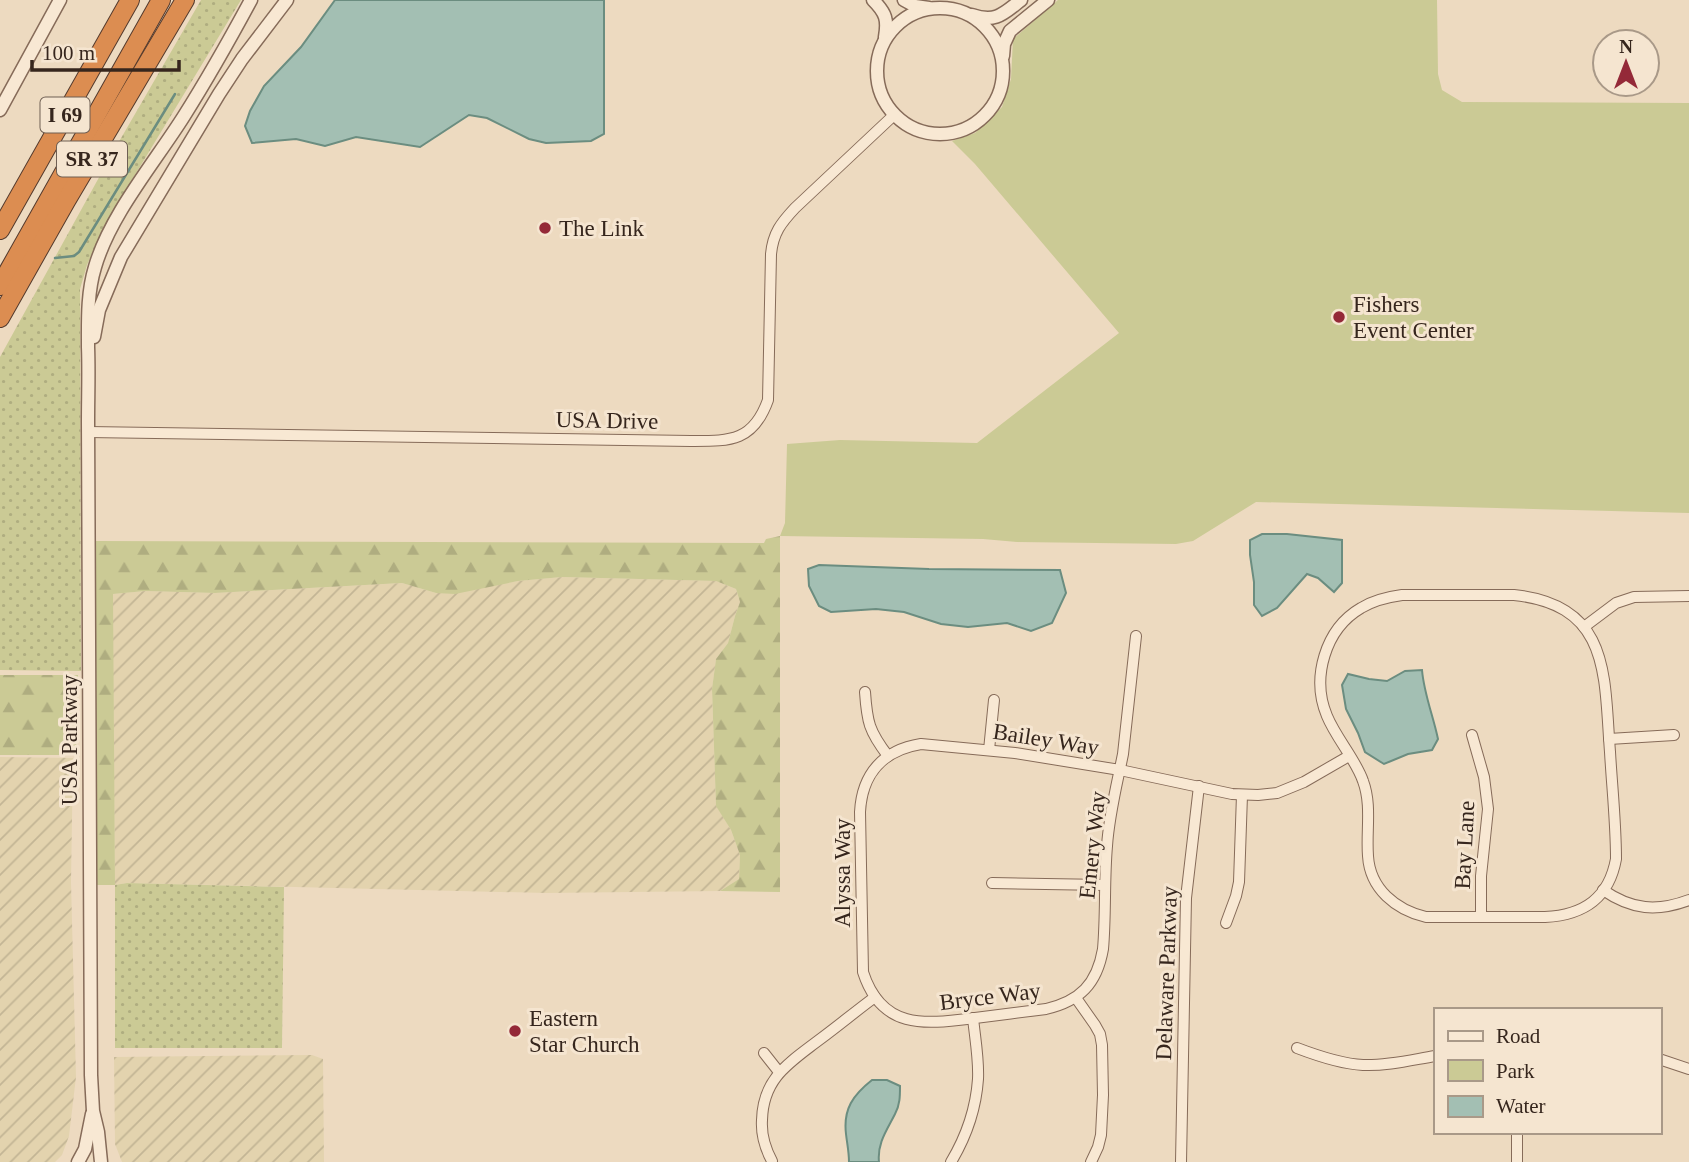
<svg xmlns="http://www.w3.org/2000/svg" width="1689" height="1162" viewBox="0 0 1689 1162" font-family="'Times New Roman',serif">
  <defs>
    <pattern id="farmland-furrows" width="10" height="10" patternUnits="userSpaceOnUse" patternTransform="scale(1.75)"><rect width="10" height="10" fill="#e3d3ae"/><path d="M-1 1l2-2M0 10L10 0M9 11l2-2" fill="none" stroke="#c3b595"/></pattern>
    <pattern id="grass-dots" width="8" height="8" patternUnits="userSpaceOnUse" patternTransform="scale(1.75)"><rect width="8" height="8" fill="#cbca95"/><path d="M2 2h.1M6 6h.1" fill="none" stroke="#afad80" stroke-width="1.8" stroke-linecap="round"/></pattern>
    <pattern id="forest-firs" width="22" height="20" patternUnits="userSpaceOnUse" patternTransform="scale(1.75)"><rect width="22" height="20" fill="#cbca95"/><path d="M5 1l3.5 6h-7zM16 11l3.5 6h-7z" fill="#afad80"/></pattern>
  </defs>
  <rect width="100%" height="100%" fill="#eddac0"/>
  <g fill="url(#farmland-furrows)">
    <polygon points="562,577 716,581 736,589 740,602 735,616 728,643 716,659 712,690 716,805 731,830 740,855 739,879 720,891 546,893 127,883 115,885 112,594 145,591 215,593 402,583 436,593 518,581"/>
    <polygon points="0,757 73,758 71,882 76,1077 69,1136 62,1155 55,1162 0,1162"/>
    <polygon points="312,1055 323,1059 324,1162 122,1162 115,1144 114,1057"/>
  </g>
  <g fill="url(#grass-dots)">
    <polygon points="201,0 241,0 104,226 87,265 80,289 81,671 0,670 0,357 113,152"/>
    <polygon points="127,883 284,887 282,1048 115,1048 115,885"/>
  </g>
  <g fill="url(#forest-firs)">
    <polygon points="780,536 780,892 720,891 739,879 740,855 731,830 716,806 712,689 716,659 728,643 735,616 740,602 736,589 716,581 562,577 518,581 455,594 436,593 402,583 215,593 145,591 113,594 115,885 97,885 95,591 96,541 764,543 766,539"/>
    <polygon points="0,675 78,675 76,755 0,755"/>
  </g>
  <polygon fill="#cbca95" points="1058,0 1437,0 1438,74 1442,90 1462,102 1689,103 1689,513 1256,502 1193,541 1176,544 1017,542 983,539 780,536 785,523 787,444 840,440 977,443 1119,333 975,164 952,141 975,133 1002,107 1011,79 1013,39"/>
  <g fill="#a3bfb3" stroke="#6b8d80" stroke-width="2">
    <polygon points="335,0 604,0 604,134 591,141 546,143 529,139 487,118 469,115 420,147 356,137 325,146 296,139 252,143 245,126 250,111 264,86 301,47"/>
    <polygon points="1262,534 1287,534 1342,540 1342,583 1334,592 1318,578 1307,574 1277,608 1262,616 1254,605 1254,582 1250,555 1250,540"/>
    <polygon points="819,565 929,569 1060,570 1066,593 1052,623 1031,631 1007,623 968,627 941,624 904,612 876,609 831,612 819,606 809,586 808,569"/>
    <path d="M1422,670C1424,694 1433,715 1438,739L1432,750L1408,754L1384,764L1365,752L1358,733L1346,709L1342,685L1348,674L1369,679L1387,681L1405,671Z"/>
    <path d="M872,1080H887L900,1086C900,1096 900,1105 895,1114C887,1130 877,1143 879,1162H849C849,1152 847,1143 846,1134C843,1109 853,1095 872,1080Z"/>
  </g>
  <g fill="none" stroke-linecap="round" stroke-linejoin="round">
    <polyline stroke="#6b8d80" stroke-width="2.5" points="55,258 74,256 79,252 175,94"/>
    <defs>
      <g id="minor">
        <path d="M88,432L691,441C730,441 753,442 768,400L771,254C773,233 781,223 795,208L894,115"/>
        <path d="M1402,595H1514C1611,605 1604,676 1610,752C1612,787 1616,823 1616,859C1609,898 1584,915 1545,917H1426C1396,910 1370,889 1368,856C1366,831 1372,805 1363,781C1356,760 1336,738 1327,716C1311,678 1325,629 1361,608C1374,600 1387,597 1402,595Z"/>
        <polyline points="1584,627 1616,603 1634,597 1689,596"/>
        <path d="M1136,636L1123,754C1117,784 1109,815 1107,846C1104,880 1106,915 1103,949C1097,984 1080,1001 1046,1009C1022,1012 999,1015 975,1018C926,1024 882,1031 863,972L860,812C862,774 883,750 921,744L1015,753L1120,770L1232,794L1258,795L1277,793L1304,782L1349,756"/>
        <path d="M865,692C867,722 869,731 888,756"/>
        <polyline points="1472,735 1484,777 1488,809 1481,876 1481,917"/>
        <polyline points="1609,739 1674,735"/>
        <polyline points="989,750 994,700"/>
        <polyline points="992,883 1105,885"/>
        <path d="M1603,890C1632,910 1657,912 1689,900"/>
        <polyline points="1226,923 1236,896 1239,882 1242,795"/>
        <polyline points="1076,998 1095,1025 1100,1034 1102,1045 1103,1095 1101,1135 1098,1147 1091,1162"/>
        <path d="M1297,1048C1318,1056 1341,1064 1363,1065C1387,1066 1411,1060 1435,1056"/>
        <polyline points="764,1053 779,1072"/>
        <polyline points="1659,1059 1689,1069"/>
        <polyline points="1517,1132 1517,1162"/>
        <path d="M772,1161C765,1148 761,1135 762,1120C763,1078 789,1063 819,1040C838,1026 856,1011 875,997"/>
        <path d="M951,1162C966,1137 976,1108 978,1079C979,1059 975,1038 973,1018"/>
        <polyline points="1181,1162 1186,898 1199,786"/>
      </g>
      <g id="tertiary">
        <path d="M873,0C886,13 888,20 885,37"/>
        <polyline points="904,0 915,6 929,8"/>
        <circle cx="940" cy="71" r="63"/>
        <path d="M972,15C996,23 1003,14 1021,0"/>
        <polyline points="1003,56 1004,44 1010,31 1048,0"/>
        <polyline points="0,110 60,0"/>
        <polyline points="94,337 99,310 121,257 219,94 242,59 287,0"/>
        <polyline points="78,1162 85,1149 92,1114"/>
        <path d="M101,1162L98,1132L93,1111L91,1075L88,422C88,397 89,372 88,347C88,321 87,293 95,267C110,215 155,162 184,116C208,78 230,39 251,0"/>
      </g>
      <g id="motorway">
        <polyline points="0,230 130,0"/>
        <polyline points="0,286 161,0"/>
        <polyline points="0,318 66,201 185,0"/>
      </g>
    </defs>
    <use href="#minor" stroke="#866b59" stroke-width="12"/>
    <use href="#tertiary" stroke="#866b59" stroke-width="15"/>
    <use href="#motorway" stroke="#543a2d" stroke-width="20"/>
    <use href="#minor" stroke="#f8e8d3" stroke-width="10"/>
    <use href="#tertiary" stroke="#f8e8d3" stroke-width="12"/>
    <use href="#motorway" stroke="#dc8d51" stroke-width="18"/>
  </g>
  <g fill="#942938" stroke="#f5e5d0" stroke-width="2.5">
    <circle cx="545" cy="228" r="7"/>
    <circle cx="1339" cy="317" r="7"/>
    <circle cx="515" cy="1031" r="7"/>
  </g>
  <g text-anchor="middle" stroke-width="6" stroke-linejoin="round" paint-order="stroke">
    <g fill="#f5e5d0" stroke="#6f5f53" stroke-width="2">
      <rect x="40.5" y="97.5" width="49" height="35" rx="5"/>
      <rect x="57" y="141.5" width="70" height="35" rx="5"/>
    </g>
    <g font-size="21" font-weight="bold" fill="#36261d">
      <text x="65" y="122">I 69</text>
      <text x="92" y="166">SR 37</text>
    </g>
    <g font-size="23" fill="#36261d" stroke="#f5e5d0" text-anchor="start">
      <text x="559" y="236">The Link</text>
      <text x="1353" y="312">Fishers<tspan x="1353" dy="26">Event Center</tspan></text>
      <text x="529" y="1026">Eastern<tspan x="529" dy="26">Star Church</tspan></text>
    </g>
    <g font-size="23" fill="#36261d" stroke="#f5e5d0">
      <text transform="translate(607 420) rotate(1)" y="8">USA Drive</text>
      <text transform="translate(1046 739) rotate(9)" y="8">Bailey Way</text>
      <text transform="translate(69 740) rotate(-90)" y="8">USA Parkway</text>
      <text transform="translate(1092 845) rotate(-84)" y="8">Emery Way</text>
      <text transform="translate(1464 845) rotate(-87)" y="8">Bay Lane</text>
      <text transform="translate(842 873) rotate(-90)" y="8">Alyssa Way</text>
      <text transform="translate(1166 973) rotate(-88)" y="8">Delaware Parkway</text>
      <text transform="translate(990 996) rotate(-7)" y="8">Bryce Way</text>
    </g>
  </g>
  <rect x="1434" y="1008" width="228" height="126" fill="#f5e5d0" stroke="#a99988" stroke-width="2"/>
  <rect x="1448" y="1031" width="35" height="10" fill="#f8e8d3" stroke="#a99988" stroke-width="2"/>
  <text x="1496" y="1043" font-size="21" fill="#36261d">Road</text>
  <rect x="1448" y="1060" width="35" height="21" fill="#cbca95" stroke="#a99988" stroke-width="2"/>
  <text x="1496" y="1078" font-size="21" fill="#36261d">Park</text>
  <rect x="1448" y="1096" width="35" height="21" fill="#a3bfb3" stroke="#a99988" stroke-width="2"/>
  <text x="1496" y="1113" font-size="21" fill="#36261d">Water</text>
  <g transform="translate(1626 63)"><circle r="33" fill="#f5e5d0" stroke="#a99988" stroke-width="2"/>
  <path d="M0-5L12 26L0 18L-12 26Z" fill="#942938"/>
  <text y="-10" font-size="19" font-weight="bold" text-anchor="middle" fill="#36261d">N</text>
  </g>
  <path d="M32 60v10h147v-10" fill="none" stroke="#36261d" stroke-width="3.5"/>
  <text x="42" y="60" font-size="21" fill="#36261d" stroke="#f5e5d0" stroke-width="5" paint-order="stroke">100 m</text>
</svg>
